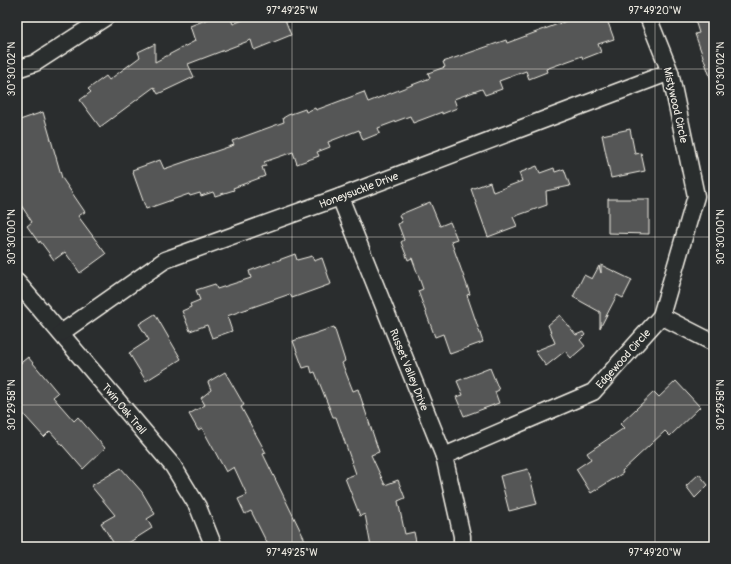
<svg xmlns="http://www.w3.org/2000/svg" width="731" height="564" viewBox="0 0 731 564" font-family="Pangolin,sans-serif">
  <rect width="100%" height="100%" fill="#2a2d2e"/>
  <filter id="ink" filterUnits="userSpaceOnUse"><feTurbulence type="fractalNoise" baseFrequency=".025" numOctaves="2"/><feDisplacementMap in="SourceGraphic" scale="8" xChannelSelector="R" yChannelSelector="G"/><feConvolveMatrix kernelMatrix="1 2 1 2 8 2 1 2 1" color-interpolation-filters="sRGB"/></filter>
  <g filter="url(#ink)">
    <g fill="#555756" stroke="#f4f1e8">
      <polygon points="213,17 230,17 233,24 250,17 284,17 291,35 254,50 251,40 188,64 194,77 158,94 154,87 100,127 80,100 91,92 88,89 106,76 109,80 140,57 138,52 155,44 155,62 195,41 190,26"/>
      <polygon points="577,17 606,17 614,39 598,44 601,52 583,59 582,56 546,69 547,72 529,79 526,71 499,81 502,89 485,95 482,89 454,99 457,108 442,114 442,112 413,123 410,116 378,128 380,133 363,140 359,130 328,142 330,147 317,152 319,156 297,164 293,152 264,162 266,166 262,167 265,176 233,188 234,190 215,196 213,192 201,196 200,193 190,196 189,194 146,209 132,170 160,160 164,169 234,145 232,141 284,122 283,118 288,115 305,109 306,112 315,108 316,110 364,92 368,102 430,78 428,73 445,67 443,62 506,40 507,43"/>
      <polygon points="694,17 714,17 714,81 712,82 695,34 699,33"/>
      <polygon points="43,112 62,178 85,212 78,216 106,254 80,273 65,252 54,260 40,241 39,243 27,226 32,222 17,199 17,121"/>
      <polygon points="630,129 635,154 641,153 645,171 611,178 602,135"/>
      <polygon points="537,166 540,173 554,168 555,172 564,169 570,186 546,191 547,205 513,217 517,226 488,237 471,189 490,182 493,192 522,181 519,173"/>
      <polygon points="608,199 649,199 649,234 608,233"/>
      <polygon points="430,202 440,226 450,222 457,239 451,241 470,294 467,295 483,342 450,354 443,334 435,337 418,291 423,289 412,258 408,260 401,242 404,240 398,224 402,222 399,215"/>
      <polygon points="295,254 297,260 312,256 314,261 322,258 331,284 292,298 290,294 227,316 232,331 212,338 207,325 190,331 182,311 191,307 190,304 200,300 196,290 215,284 217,289 251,278 249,271"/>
      <polygon points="601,265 632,280 623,298 617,295 600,328 600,312 573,297 584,275 592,279 599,266 601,273"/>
      <polygon points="155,314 181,359 146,381 129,353 149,340 139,324"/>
      <polygon points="560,315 576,335 583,332 585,335 580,340 585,346 571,358 565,351 546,366 535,351 555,343 548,325"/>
      <polygon points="334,327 345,361 342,363 353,391 358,389 379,452 371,455 385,485 398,480 405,498 398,501 405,534 414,532 417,547 371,547 365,514 360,516 345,478 356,474 336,417 333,417 315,372 312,373 310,366 303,368 293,341"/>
      <polygon points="28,357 58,393 53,397 74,421 78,417 105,448 83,469 50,431 44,437 17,407 17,366"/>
      <polygon points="490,368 499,390 495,392 499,403 464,416 456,397 463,395 457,381"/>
      <polygon points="225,372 244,405 241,407 266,453 263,454 306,542 296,547 269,547 251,511 245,514 238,499 247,495 234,467 226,472 202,428 198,430 189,414 205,405 201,398 211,390 208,382"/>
      <polygon points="676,381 700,407 670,436 665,431 622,471 623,473 591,493 576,469 591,459 587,453 624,428 620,424 654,392 659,397"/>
      <polygon points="121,468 142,492 155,514 147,519 152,528 122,547 116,547 101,523 115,515 91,486"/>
      <polygon points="528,469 537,504 509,511 500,476"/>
      <polygon points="699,474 708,485 695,498 686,486"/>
    </g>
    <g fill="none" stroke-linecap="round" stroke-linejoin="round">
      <defs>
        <g id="street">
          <polyline points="17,69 35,63 106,17"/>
          <path id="s1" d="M340,197L444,456L462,536V547"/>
          <path id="s2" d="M17,282L173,466L198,507L214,547"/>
          <polyline points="661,316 714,343"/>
          <path id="s3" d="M61,333L165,260L340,197L670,72"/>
          <path id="s4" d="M444,456L593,392L661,316L696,196L670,72L648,17"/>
        </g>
      </defs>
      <use href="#street" stroke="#f4f1e8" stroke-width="19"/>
      <use href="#street" stroke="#2a2d2e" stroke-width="16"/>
    </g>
  </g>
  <path fill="none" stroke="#f4f1e8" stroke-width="1" stroke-opacity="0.45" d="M292,17V547M655,17V547M17,69H714M17,237H714M17,405H714"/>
  <g text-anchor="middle" stroke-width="3.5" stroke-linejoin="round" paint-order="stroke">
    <g font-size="11" fill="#f4f1e8" stroke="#2a2d2e">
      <text transform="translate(676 105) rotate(77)" y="4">Mistywood Circle</text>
      <text dy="4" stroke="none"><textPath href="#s3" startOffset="333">Honeysuckle Drive</textPath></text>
      <text dy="4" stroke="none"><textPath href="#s4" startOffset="207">Edgewood Circle</textPath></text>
      <text dy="4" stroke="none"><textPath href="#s1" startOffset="186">Russet Valley Drive</textPath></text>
      <text dy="4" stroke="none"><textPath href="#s2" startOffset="166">Twin Oak Trail</textPath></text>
    </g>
  </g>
  <rect width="731" height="564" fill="none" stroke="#2a2d2e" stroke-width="44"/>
  <rect x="22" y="22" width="687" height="520" fill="none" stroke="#f4f1e8" stroke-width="1.5"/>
  <g font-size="10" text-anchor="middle" fill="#f4f1e8">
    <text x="292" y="14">97°49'25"W</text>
    <text x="655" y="14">97°49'20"W</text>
    <text transform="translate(11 69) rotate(-90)" y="4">30°30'02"N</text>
    <text transform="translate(720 69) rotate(-90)" y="4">30°30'02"N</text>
    <text transform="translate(11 237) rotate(-90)" y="4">30°30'00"N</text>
    <text transform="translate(720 237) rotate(-90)" y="4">30°30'00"N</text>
    <text transform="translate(11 405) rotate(-90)" y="4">30°29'58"N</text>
    <text transform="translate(720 405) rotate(-90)" y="4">30°29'58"N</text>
    <text x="292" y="556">97°49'25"W</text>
    <text x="655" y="556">97°49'20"W</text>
  </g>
</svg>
